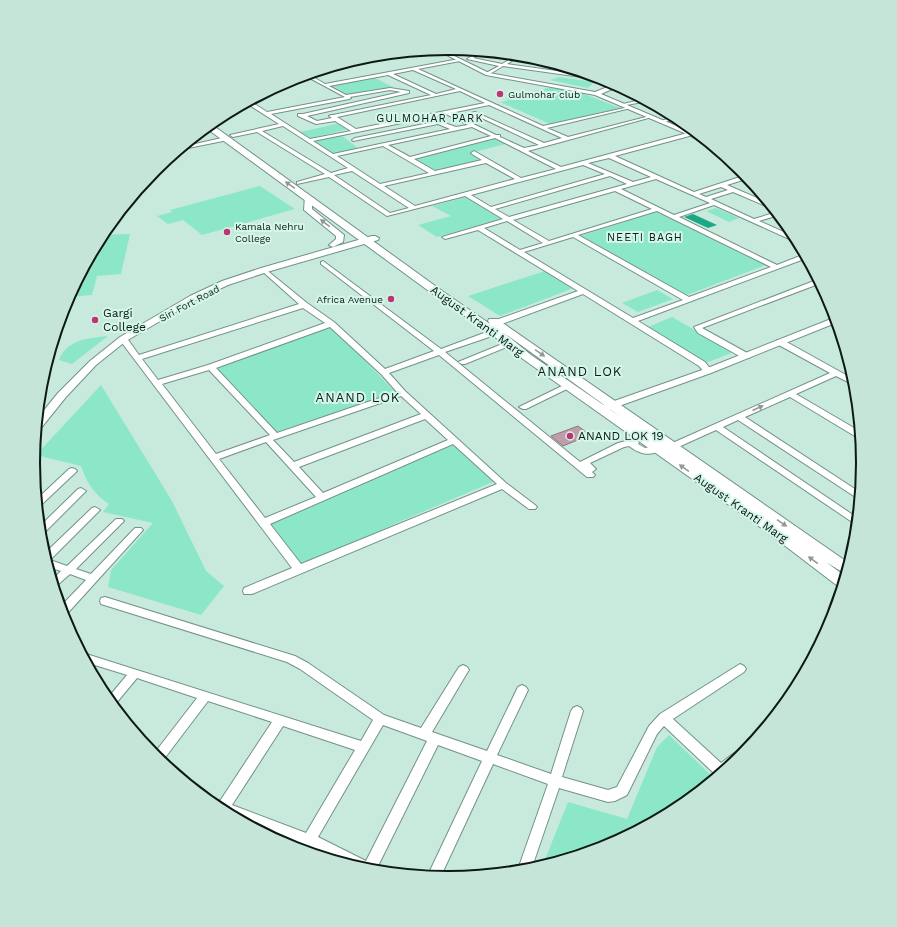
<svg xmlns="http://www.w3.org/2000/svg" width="897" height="927" viewBox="0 0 897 927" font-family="'Work Sans',sans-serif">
  <rect width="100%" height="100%" fill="#c8eadd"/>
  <g fill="#8ce7c9">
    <polygon points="373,77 393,87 348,95 330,85"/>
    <polygon points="559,77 594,82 588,88 550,80"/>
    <polygon points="552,87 587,95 620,108 550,124 500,102 509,100 505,98"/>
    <polygon points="340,123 349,129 311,138 300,132"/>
    <polygon points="341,135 359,149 334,155 313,141"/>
    <polygon points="497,137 509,143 471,153 481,160 435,172 412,159"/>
    <polygon points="260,186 295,209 202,235 183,220 168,224 157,216 172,212 170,210"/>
    <polygon points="466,197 504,218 437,237 418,225 451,216 432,206"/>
    <polygon points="716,208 739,218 729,222 706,211"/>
    <polygon points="656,212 766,265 687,295 580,236"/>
    <polygon points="130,234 121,274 97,276 92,295 69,297 102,235"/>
    <polygon points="545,271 574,288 500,316 468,296"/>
    <polygon points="657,290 673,299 638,312 622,303"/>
    <polygon points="672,317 734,352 706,363 648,327"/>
    <polygon points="330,327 359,354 396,393 276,432 216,367 251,356"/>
    <path d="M108,336L72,364L59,360C67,339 89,338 108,336Z"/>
    <path d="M101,385L172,501L206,571L224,586L201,615L108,587L111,570L153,523L103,512L109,504C95,495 86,482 81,466L36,455Z"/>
    <polygon points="456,444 500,479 399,522 303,568 267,523"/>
    <polygon points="669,735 715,779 679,809 607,847 542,867 568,802 627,819 657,747"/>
  </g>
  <polygon fill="#1aa885" points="693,214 717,225 708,228 684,217"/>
  <polygon fill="#be9fa9" stroke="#92757e" points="578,426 590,435 563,446 551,436"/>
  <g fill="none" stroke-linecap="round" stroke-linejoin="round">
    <defs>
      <g id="minor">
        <polygon points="481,51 486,52 473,58 502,64 517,55 521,55 507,64 600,77 610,81 503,66 488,75 486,73 499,66 467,59"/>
        <path d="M459,59L460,61L418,69L543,126L629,107L631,108L547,128L568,137L650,116L652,117L528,151L561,167L691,132L693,133V135L615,156L694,192L746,175L749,178L727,185L771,204L775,210L733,192L711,199L754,219L777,212L779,215L759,221L797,238L799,243L796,242L714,205L679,217L777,265L805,254L807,258L638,321L705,362L712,371L711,373H705L699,366L583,294L499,325H493V321L578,291L478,230L445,239L442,237L503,219L465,196L387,216L329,177L297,184V182L325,174L257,132L233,137L230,135L279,124L246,103L250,101L267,112L345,97L304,75L308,74L325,84ZM413,70L456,89L436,94L393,74ZM388,75L431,95L333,115H331L329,116L332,118L317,121L307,116L409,93V91L390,88L346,95L329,86ZM390,90L401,92L303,114H298V116L316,124L335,121L351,131L310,139L271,114L349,99L351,98L350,97ZM460,91L485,103L356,129L337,117ZM489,105L562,138L544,143L475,112L471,113L539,145L524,148L500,137V135H496L451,113ZM446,114L468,125L456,127L439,121L355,138L352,140L353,141L438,124L450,129L333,154L313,141ZM283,126L348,168L331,173L262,131ZM472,127L491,136L410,157L388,145ZM495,138L556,169L521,178L474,151L471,153L472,154L482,160L435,171L414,159ZM383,146L429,173L380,184L337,156ZM609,158L651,177L633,182L588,163ZM486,163L515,179L415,206L384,186ZM583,165L605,174L491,207L471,195ZM352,171L409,208L390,213L334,175ZM610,176L627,184L509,217L495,209ZM656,179L710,203L674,215L621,189ZM721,187L728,190L706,197L699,194ZM615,191L652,209L549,241L513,220ZM657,211L671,218L771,267L689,297L578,235ZM507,221L543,243L520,250L484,228ZM573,237L683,300L633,318L524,252Z"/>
        <polygon points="644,99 648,101 621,106 619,105"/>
        <polygon points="675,116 679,118 661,123 659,122"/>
        <polygon points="226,137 229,139 228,140 178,150 182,147"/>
        <path d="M323,261L441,349L492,330H498V334L445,352L580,462L618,443L635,439L639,442L638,444L645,448L656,446L660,449C651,458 638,453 629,446L624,447L590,463L596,469L592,472L595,475L593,477H587L439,355L389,373L405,391L506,483L535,505L537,507L535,509H529L502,489L252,594H244L243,591L244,588L292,568L119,339L123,337H126L139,355L299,304L262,271L261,270L264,268L307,303L334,322L385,369L434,351L321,264V262ZM303,308L325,323L208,365L158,380L142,359ZM330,327L381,374L397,392L277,433L216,368ZM209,370L270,435L216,454L162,384ZM401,396L421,414L294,462L273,440ZM425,419L448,440L323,493L299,467ZM266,442L316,497L265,518L219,459ZM453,444L497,484L301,564L270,524Z"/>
        <polygon points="819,279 821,283 702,328 749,354 750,356 749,358 743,358 698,333 694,327"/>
        <polygon points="777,340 783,340 855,380 856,386 836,376 796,394 861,432 862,438 858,438 790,397 745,417 861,493 860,500 738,420 723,427 859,519 858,526 716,430 674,449 668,449 667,447 668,445 830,373 777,344"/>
        <polygon points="507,342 510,342 514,344 465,364 462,364 458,362"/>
        <polygon points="566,384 572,384 573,386 526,409 523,409 519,407"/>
        <polygon points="72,468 75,469 77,471 75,473 40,506 37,507 37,499 69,469"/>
        <polygon points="81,488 86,491 43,534 40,535 39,527 78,489"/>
        <polygon points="95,507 100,510 50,560 67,566 116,519 122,519 124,521 76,569 91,574 135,528 141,528 143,530 66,615 63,616 60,607 86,580 70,574 54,588 52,580 61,571 48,567 44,554 92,508"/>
        <path d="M105,597L295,656L308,663L384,715L421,728L459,667L463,665L467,667L469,670L467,673L432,732L487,751L518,687L522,685L526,687L528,690L497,755L551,774L571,711L573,708L577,706L581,708L583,711L562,777L608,790L617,787L649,726L660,714L740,664L744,666L746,669L744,672L673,719L721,763L746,744L750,743L753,744L742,757L718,777L664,726L657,734L627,795L615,801L608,802L559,788L531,870L517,872L548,784L493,764L440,878L427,877L482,761L438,745L378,866L380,867L382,872C351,869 332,856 304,845C272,830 235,823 207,800L212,798L220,801L272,722L208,701L161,763L153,755L197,698L137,678L113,707L107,699L127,675L85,662L80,652L361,741L373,720L300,669L287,662L101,604L100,601L101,598ZM383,725L427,741L366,861L318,837ZM283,726L355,750L306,833L232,805Z"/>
      </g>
      <g id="tertiary">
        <polygon points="435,49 440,49 489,73 595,92 615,84 619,86 601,94 693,133 706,140 732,161 728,161 707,145 689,135 595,95 486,75"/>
        <polygon points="397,53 345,65 343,63 378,55"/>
        <polygon points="305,196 308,196 312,198 312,209 344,235 343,242 333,247 329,245 336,239 336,236 304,210"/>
        <polygon points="372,236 375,236 379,238 378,240 267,272 228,285 196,300 126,341 96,365 66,397 41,428 36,429 37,419 58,393 90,361 120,337 190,296 222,281 261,268"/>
        <polygon points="836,317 838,322 711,373 608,410 604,411 599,408 600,406 705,369"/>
      </g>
      <path id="secondary" d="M211,124L445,293L490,324L488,321L489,319H497L850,564L847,575L826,562L846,577L843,588L839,587L767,532L523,359L491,334L437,297L206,128ZM504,333L621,417L531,355Z"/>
    </defs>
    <use href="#minor" stroke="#739287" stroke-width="2"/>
    <use href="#tertiary" stroke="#739287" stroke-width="2"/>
    <use href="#secondary" stroke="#739287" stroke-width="2"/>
    <use href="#minor" fill="#fff" fill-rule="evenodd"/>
    <use href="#tertiary" fill="#fff" fill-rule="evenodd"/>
    <use href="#secondary" fill="#fff" fill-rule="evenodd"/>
  </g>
  <defs><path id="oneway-solid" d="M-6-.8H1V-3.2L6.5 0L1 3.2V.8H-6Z"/></defs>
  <g fill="#929896">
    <use href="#oneway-solid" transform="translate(290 185) rotate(-145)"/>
    <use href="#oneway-solid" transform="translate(325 223) rotate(-142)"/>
    <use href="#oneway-solid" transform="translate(540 353) rotate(35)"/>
    <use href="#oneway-solid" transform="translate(758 408) rotate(-24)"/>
    <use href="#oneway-solid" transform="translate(684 468) rotate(-145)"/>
    <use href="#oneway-solid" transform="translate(782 523) rotate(34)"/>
    <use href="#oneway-solid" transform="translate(813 560) rotate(-144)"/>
  </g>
  <g fill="#bc3473" stroke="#d5f7ea" stroke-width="1.5">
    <circle cx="500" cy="94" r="4"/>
    <circle cx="227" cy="232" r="4"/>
    <circle cx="391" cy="299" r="4"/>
    <circle cx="95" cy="320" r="4"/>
    <circle cx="570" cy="436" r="4"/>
  </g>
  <g text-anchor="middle" stroke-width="4" stroke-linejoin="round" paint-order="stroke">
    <g font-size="10" fill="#0d1915" stroke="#d5f7ea" text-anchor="start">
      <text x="508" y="98">Gulmohar club</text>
      <text x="235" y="230">Kamala Nehru<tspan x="235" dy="12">College</tspan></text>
      <text x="383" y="303" text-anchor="end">Africa Avenue</text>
    </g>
    <g font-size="10" fill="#0d1915" stroke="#d5f7ea">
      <text transform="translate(189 303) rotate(-28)" y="4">Siri Fort Road</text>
    </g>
    <g font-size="11" letter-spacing="1" fill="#0d1915" stroke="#d5f7ea">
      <text x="430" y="122">GULMOHAR PARK</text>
      <text x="645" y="241">NEETI BAGH</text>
    </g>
    <g font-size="12" fill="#0d1915" stroke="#d5f7ea" text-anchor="start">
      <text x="103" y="317">Gargi<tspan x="103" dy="14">College</tspan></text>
      <text x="578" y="440">ANAND LOK 19</text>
    </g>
    <g font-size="12" fill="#0d1915" stroke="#d5f7ea">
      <text transform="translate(477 321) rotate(36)" y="4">August Kranti Marg</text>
      <text transform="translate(741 508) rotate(35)" y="4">August Kranti Marg</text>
    </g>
    <g font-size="13" letter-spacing="1" fill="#0d1915" stroke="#d5f7ea">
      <text x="580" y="376">ANAND LOK</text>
      <text x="358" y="402">ANAND LOK</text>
    </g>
  </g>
  <path d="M0 0H897V927H0ZM40 463a408 408 0 1 1 816 0a408 408 0 1 1-816 0Z" fill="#c5e5d9" fill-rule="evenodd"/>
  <path fill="none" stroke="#0d1915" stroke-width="2" d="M40 463a408 408 0 1 1 816 0a408 408 0 1 1-816 0Z"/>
</svg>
